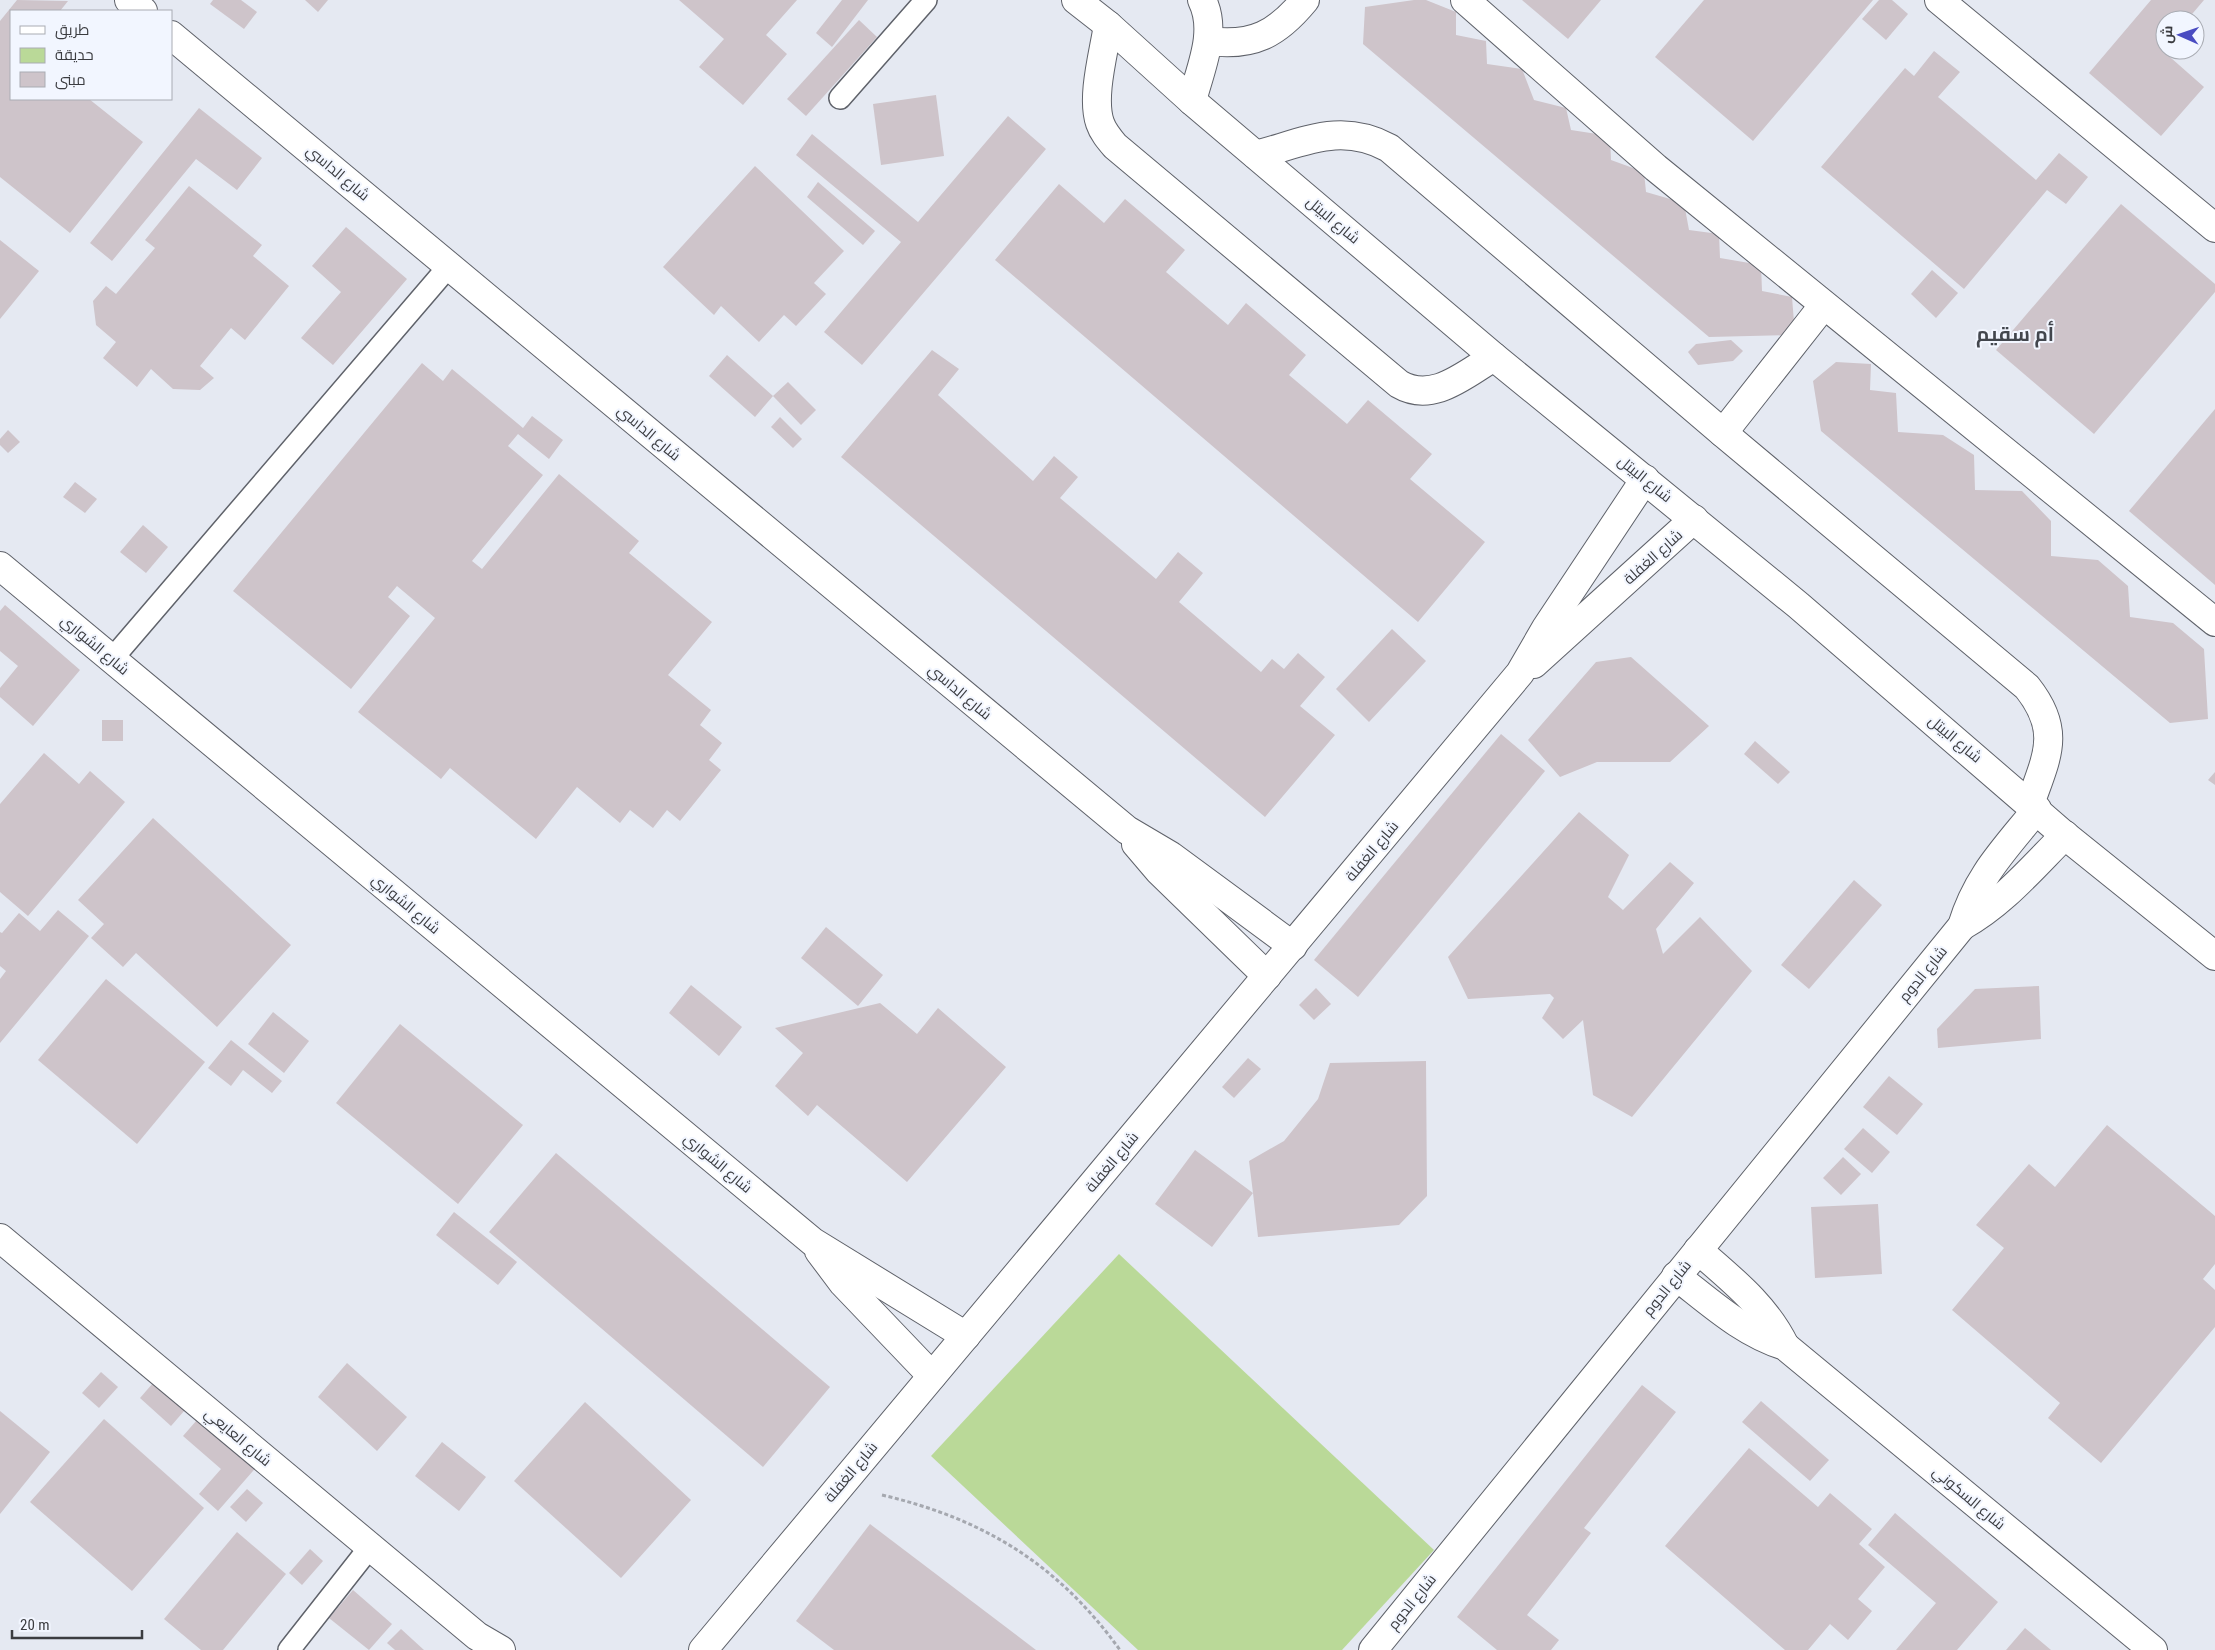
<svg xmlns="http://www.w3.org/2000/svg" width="2215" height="1650" viewBox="0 0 2215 1650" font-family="'Roboto Condensed',Cairo,sans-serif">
  <rect width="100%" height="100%" fill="#e5e9f2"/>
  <polygon fill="#bad998" points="1119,1254 1434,1550 1342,1650 1138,1650 931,1456"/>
  <g fill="#cec4ca">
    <polygon points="17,0 68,1 60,11 11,11 11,99 89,99 143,142 70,233 0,177 0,21"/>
    <polygon points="213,0 241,0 257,12 244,29 210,4"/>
    <polygon points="305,0 328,0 318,12"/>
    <polygon points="679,0 797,0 766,35 787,54 743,105 699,67 724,39"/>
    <polygon points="842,0 868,0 832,47 816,33"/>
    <polygon points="1414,0 1426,0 1456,12 1456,35 1486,41 1487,64 1522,69 1534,100 1566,108 1571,130 1610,136 1611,160 1644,172 1646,192 1684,203 1689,230 1719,234 1720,258 1761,265 1762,291 1792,297 1795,335 1709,337 1363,44 1365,7"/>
    <polygon points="1522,0 1601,0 1568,39"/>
    <polygon points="1704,0 1873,0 1753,141 1655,57"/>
    <polygon points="1879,0 1892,0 1908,14 1886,40 1862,19"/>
    <polygon points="2151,0 2204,0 2187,20 2165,20 2165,45 2162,50 2204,87 2161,136 2089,73"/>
    <polygon points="859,20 877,37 806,116 787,99"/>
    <polygon points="1934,51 1960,72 1938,97 2036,180 2059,153 2088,177 2066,204 2047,190 1964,289 1821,167 1905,68 1914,76"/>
    <polygon points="936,95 944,156 881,165 873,104"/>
    <polygon points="199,108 262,158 237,190 196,159 112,261 90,243"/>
    <polygon points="1008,116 1046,149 862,365 824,332 901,242 796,155 812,134 918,222"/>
    <polygon points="755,166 844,251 814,283 826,294 796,326 784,315 759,342 721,306 714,315 663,267"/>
    <polygon points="818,182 875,231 863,245 807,197"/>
    <polygon points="1059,184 1104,223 1125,199 1185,250 1166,272 1228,325 1246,303 1306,355 1289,375 1347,424 1368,400 1432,454 1410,479 1485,542 1418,622 995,260"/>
    <polygon points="189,186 262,245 253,256 289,286 245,340 231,328 200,366 214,378 200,390 173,389 151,369 137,387 103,358 116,342 96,325 93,301 106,286 116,294 155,248 145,240"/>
    <polygon points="2121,204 2215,284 2215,292 2094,434 1996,350"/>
    <polygon points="346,227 407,279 333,365 301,338 341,292 312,266"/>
    <polygon points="0,240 39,271 0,319"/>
    <polygon points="1932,270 1958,293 1936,318 1911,294"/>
    <polygon points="1731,340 1743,351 1733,361 1698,365 1688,352 1696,344"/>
    <polygon points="932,350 959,369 938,395 1033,481 1054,456 1078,477 1060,498 1156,579 1178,552 1203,573 1179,602 1261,672 1272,659 1284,669 1298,653 1325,677 1300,706 1335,735 1265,817 841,457"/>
    <polygon points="727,355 773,396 755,417 709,376"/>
    <polygon points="1836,362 1871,364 1870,390 1896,393 1898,432 1943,435 1974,455 1975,490 2022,491 2051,521 2051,556 2098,560 2128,586 2130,617 2173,623 2204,649 2208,719 2170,723 1821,431 1813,381"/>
    <polygon points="422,363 443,381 452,369 523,428 532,416 563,440 549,459 518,434 508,446 543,475 472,561 482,569 559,474 639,541 629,553 712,622 668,675 711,710 700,725 722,743 709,760 721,770 680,821 667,810 653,828 630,810 620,823 577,787 536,839 450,768 441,779 358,712 435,618 397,586 388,597 410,616 351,689 233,591"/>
    <polygon points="788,382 816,410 801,425 773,396"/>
    <polygon points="2215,409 2215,585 2129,511"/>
    <polygon points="780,417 802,439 793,448 771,427"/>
    <polygon points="8,430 20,442 8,453 0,445 0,439"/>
    <polygon points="75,482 97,499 85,513 63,497"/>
    <polygon points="143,525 168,547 146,573 120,552"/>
    <polygon points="5,605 80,670 33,726 0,697 0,688 18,666 0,651 0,611"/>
    <polygon points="1392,629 1426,661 1369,722 1336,689"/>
    <polygon points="1631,657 1709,726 1670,762 1597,762 1560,777 1528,740 1596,662"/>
    <rect x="102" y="720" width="21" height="21"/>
    <polygon points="1501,734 1545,771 1358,997 1314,960"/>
    <polygon points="1755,741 1790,772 1778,784 1744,754"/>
    <polygon points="44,753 79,784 90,771 125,802 28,916 0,892 0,804"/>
    <polygon points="2215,772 2215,785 2208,780"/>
    <polygon points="1579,812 1629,855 1608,897 1623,910 1670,862 1694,883 1656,929 1663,954 1700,917 1752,971 1632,1117 1593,1095 1583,1020 1563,1039 1542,1018 1554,998 1550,994 1468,999 1448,957"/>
    <polygon points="153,818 291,945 217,1027 136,953 123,967 91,938 104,924 78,900"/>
    <polygon points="1854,880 1882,905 1809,989 1781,965"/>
    <polygon points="58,910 89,936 0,1043 0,979 6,971 0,966 0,932 2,933 19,913 40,931"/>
    <polygon points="826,927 883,975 858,1006 801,958"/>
    <polygon points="106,979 205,1062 137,1144 38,1060"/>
    <polygon points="691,985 742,1027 719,1056 669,1013"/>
    <polygon points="2039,986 2041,1039 1938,1048 1937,1029 1975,989"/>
    <polygon points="1316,988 1331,1004 1314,1020 1299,1005"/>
    <polygon points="880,1003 917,1034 938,1008 1006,1067 907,1182 817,1105 808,1116 775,1086 803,1053 775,1028"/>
    <polygon points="273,1012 309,1041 284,1073 248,1044"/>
    <polygon points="400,1024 523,1125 458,1204 336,1103"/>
    <polygon points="231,1040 282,1081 272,1093 243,1070 231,1086 208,1068"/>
    <polygon points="1248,1058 1261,1069 1234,1098 1222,1087"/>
    <polygon points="1426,1061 1427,1196 1399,1225 1258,1237 1253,1193 1212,1247 1155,1204 1195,1150 1253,1193 1249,1161 1284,1141 1318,1099 1330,1063"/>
    <polygon points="1889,1076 1923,1104 1897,1135 1863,1107"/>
    <polygon points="2107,1125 2215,1216 2215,1264 2203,1279 2215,1290 2215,1327 2101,1463 2048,1418 2060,1403 1952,1310 2004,1248 1976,1225 2029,1164 2055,1187"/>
    <polygon points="1863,1128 1890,1152 1872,1173 1844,1149"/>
    <polygon points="556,1153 830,1387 763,1467 489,1232"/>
    <polygon points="1843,1157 1861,1174 1841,1195 1823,1178"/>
    <polygon points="1878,1204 1882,1274 1815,1278 1811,1207"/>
    <polygon points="454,1212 517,1262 498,1285 436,1235"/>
    <polygon points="347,1363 407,1417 377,1451 318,1397"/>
    <polygon points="101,1372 118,1387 99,1408 82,1393"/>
    <polygon points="160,1375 191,1403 171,1426 140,1398"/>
    <polygon points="1642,1385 1676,1412 1584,1528 1591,1533 1527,1615 1559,1640 1551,1650 1497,1650 1457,1617"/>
    <polygon points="1761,1401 1829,1460 1810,1481 1742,1422"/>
    <polygon points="585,1402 691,1500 621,1578 514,1481"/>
    <polygon points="0,1411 50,1452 0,1514"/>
    <polygon points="203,1413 259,1464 218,1511 199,1494 221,1469 183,1436"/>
    <polygon points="104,1419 204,1508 132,1591 30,1502"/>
    <polygon points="442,1442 486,1477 459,1511 415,1476"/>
    <polygon points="1749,1448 1818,1507 1830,1493 1872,1529 1859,1544 1885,1567 1858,1599 1872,1611 1848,1640 1830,1624 1808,1650 1785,1650 1665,1546"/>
    <polygon points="247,1489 263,1503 246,1522 230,1507"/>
    <polygon points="1895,1513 1998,1602 1957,1650 1896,1650 1936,1603 1868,1545"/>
    <polygon points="870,1524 1036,1650 834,1650 796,1621"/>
    <polygon points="237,1532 286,1574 223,1650 201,1650 164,1619"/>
    <polygon points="310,1549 323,1561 302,1585 289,1573"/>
    <polygon points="353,1590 392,1624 369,1650 329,1618"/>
    <polygon points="2025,1628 2051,1650 2006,1650"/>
    <polygon points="401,1629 424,1650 395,1650 387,1643"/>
  </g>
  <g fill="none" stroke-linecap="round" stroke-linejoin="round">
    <defs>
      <g id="service">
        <polyline points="840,98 926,0"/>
        <polyline points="112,659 449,266"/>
        <polyline points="289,1650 370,1547"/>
      </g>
      <g id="minor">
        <polyline points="129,0 143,11"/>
        <polyline points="1465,0 1656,168 2215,622"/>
        <polyline points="1939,0 2215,228"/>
        <path d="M1108,25C1104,52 1091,97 1100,123C1103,132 1109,139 1115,146L1399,384C1433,404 1465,374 1494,357"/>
        <polyline points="171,35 1127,830 1171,856 1293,946"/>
        <path d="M1208,41C1253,47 1277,34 1305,0"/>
        <path d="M1192,101C1200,69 1218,32 1202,0"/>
        <path d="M1256,155C1305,142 1341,122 1389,148L1723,433L2027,687C2062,731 2047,756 2030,804"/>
        <polyline points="1723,433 1823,306"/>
        <polyline points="0,566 813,1242 966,1336"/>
        <polyline points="1534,664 1694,519"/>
        <polyline points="1136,844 1159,871 1267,976"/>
        <path d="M1962,926C2003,903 2032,868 2065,835"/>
        <polyline points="0,1238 477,1636 501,1650"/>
        <path d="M1698,1250C1731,1279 1765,1305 1785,1346"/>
        <polyline points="819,1251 843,1283 932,1376"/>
        <path d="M1676,1276C1711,1303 1743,1333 1785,1346L2153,1650"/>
        <polyline points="703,1650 1520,673 1546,628 1645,479"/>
        <path d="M1373,1650L1962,926C1977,876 2005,849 2037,809"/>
      </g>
      <polyline id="tertiary" points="1076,0 1108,25 1192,101 1494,357 1798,605 2062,833 2215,956"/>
    </defs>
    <use href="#service" stroke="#5f626a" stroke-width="24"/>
    <use href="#minor" stroke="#5f626a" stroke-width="30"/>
    <use href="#tertiary" stroke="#5f626a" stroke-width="30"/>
    <path stroke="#a5a8af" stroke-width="3" stroke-dasharray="4 2.5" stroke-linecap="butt" d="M882,1495C984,1519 1058,1564 1120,1650"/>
    <use href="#service" stroke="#fff" stroke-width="21"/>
    <use href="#minor" stroke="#fff" stroke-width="28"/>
    <use href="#tertiary" stroke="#fff" stroke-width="28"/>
  </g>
  <g text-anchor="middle" stroke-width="4" stroke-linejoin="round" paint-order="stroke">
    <g font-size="15" fill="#3b3c40" stroke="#f2f6ff">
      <text transform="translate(338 173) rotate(40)" y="5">شارع الداسي</text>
      <text transform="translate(1333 220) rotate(40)" y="5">شارع البيتل</text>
      <text transform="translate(649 433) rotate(40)" y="5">شارع الداسي</text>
      <text transform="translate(1645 479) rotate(39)" y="5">شارع البيتل</text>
      <text transform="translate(1653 557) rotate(-42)" y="5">شارع الغفلة</text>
      <text transform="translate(95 645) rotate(40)" y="5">شارع الشواري</text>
      <text transform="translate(960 692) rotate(40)" y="5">شارع الداسي</text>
      <text transform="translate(1955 739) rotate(40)" y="5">شارع البيتل</text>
      <text transform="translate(1372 851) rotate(-50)" y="5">شارع الغفلة</text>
      <text transform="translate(406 904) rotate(40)" y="5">شارع الشواري</text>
      <text transform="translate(1923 974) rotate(-51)" y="5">شارع الدوم</text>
      <text transform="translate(1112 1162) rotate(-50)" y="5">شارع الغفلة</text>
      <text transform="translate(718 1163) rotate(40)" y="5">شارع الشواري</text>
      <text transform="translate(1667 1288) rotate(-51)" y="5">شارع الدوم</text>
      <text transform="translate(238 1437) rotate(40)" y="5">شارع العايعي</text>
      <text transform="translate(851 1472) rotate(-50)" y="5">شارع الغفلة</text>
      <text transform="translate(1969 1498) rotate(40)" y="5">شارع السكوني</text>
      <text transform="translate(1412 1602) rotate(-51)" y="5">شارع الدوم</text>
    </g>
    <g font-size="20" font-weight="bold" fill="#42464d" stroke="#f2f6ff">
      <text x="2015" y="341">أم سقيم</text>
    </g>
  </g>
  <rect x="10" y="10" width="162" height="90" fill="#f2f6ff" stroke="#a9acb3"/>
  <rect x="20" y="26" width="25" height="8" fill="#ffffff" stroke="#a9acb3"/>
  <text x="55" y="35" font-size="15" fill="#3b3c40">طريق</text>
  <rect x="20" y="48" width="25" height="15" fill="#bad998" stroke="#a9acb3"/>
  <text x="55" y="60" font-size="15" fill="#3b3c40">حديقة</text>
  <rect x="20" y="72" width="25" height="15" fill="#cec4ca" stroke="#a9acb3"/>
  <text x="55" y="85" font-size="15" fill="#3b3c40">مبنى</text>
  <g transform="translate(2180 35) rotate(272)"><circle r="24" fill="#f2f6ff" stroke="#a9acb3"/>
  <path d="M0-4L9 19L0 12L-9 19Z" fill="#494bc1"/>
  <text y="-8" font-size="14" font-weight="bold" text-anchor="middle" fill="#3b3c40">ش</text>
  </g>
  <path d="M12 1630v8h130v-8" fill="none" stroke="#3b3c40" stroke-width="2.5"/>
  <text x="20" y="1630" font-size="15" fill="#3b3c40" stroke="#f2f6ff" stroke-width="4" paint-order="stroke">20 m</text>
</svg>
